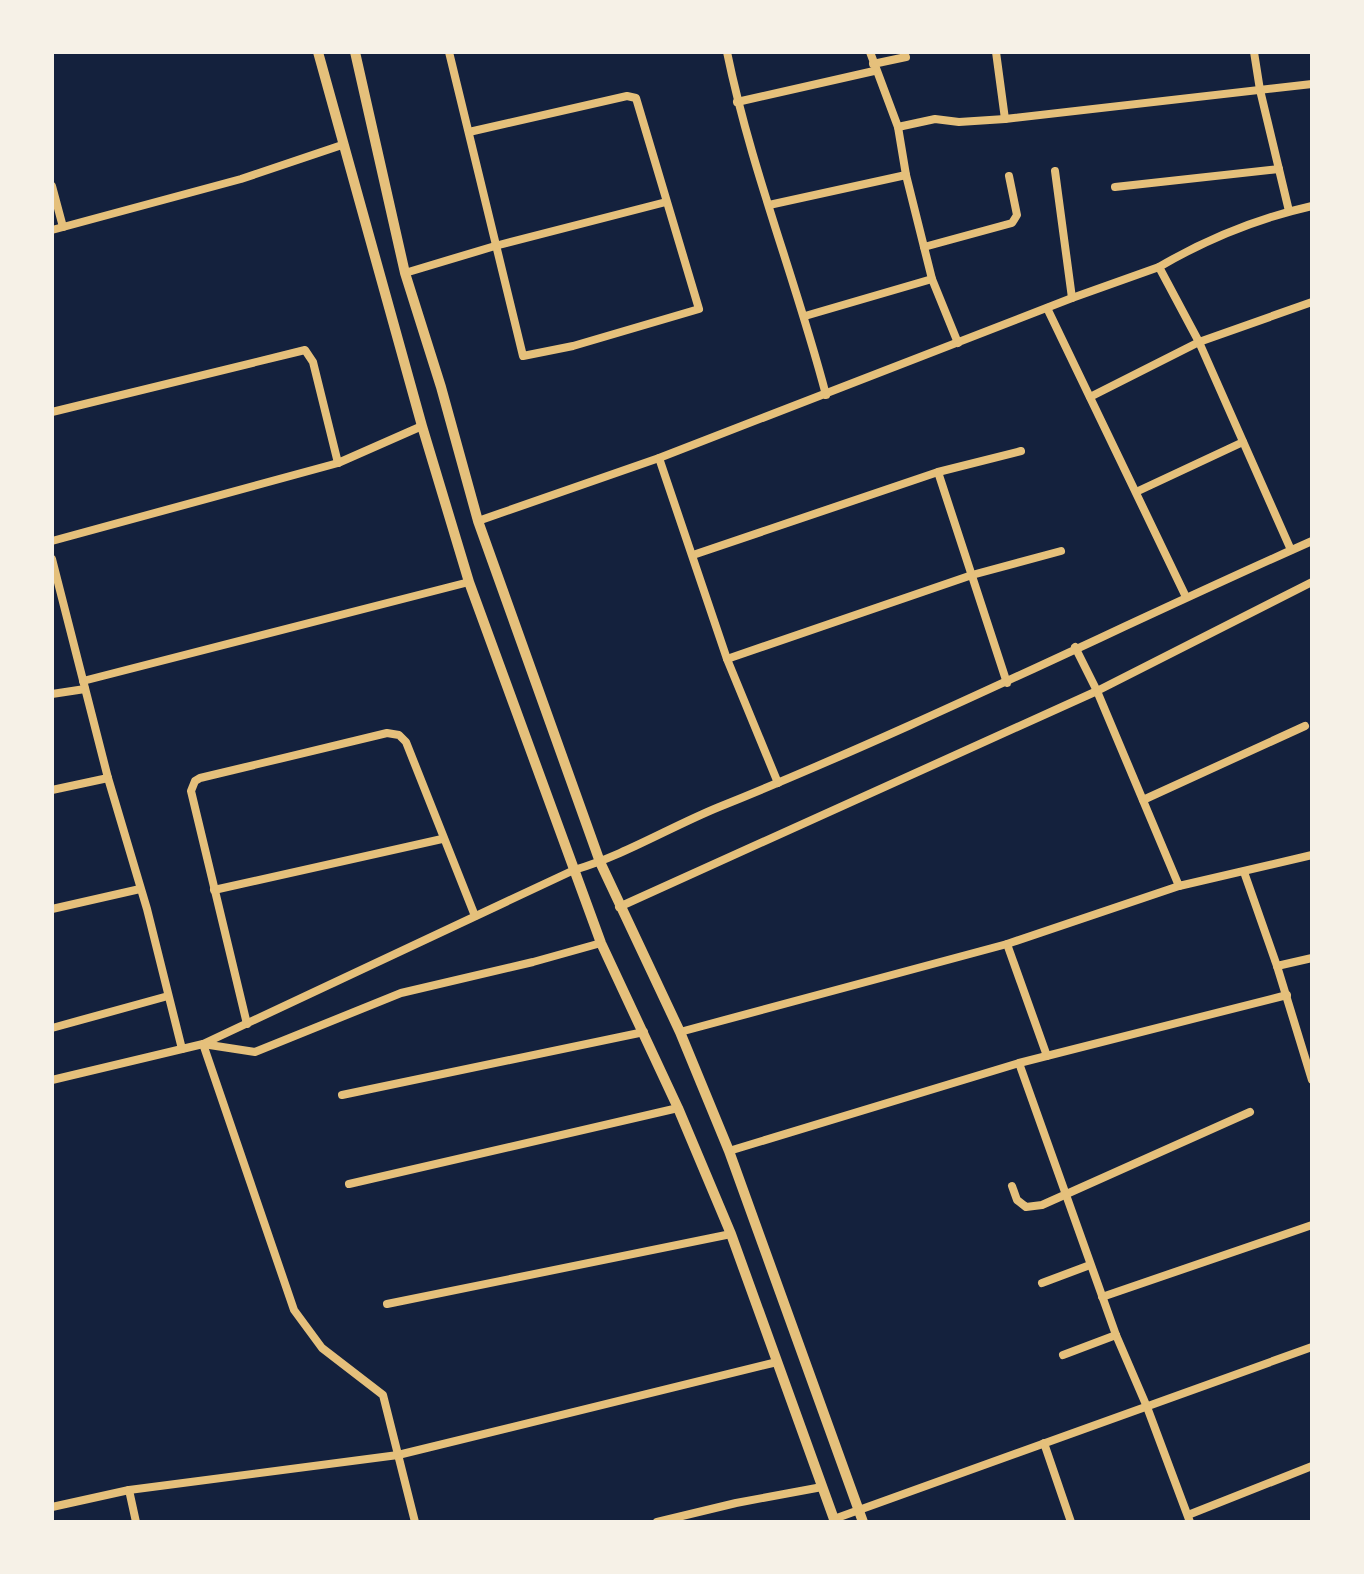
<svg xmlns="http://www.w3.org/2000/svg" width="1364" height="1574" viewBox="0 0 1364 1574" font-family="Montserrat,sans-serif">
  <rect width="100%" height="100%" fill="#14213d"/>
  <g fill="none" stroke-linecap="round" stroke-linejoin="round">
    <g stroke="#e5c07b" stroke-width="8">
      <polyline points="449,52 523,356 573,346 699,309 636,98 627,96 469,132"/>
      <path d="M727,52C751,169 796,280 826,395"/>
      <polyline points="870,52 898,127 906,175 932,279 958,343"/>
      <polyline points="996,52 1005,119"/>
      <polyline points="1254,52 1260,90 1289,211"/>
      <polyline points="873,64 906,57"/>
      <polyline points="737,102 874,71"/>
      <polyline points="898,127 935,119 959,122 1005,119 1312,84"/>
      <polyline points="1055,171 1072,298"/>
      <polyline points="52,186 63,227"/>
      <polyline points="1115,187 1279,169"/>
      <polyline points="769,205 906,175"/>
      <polyline points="52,230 241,179 342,145"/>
      <polyline points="924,247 1012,223 1017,215 1009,176"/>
      <polyline points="405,273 495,246 666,202"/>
      <polyline points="1047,308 1186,597"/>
      <polyline points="805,316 932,279"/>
      <polyline points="1090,397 1199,342 1312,302"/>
      <polyline points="52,412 305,350 313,362 338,463"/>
      <polyline points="659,458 727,659 778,783"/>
      <polyline points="938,472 1007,683"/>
      <polyline points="1136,492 1243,442"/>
      <polyline points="478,521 659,458 1072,298 1159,267"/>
      <polyline points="52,541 338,463 422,426"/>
      <path d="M1291,550L1199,342L1159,267C1205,240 1259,218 1312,206"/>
      <polyline points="693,555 938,472 1021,451"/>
      <polyline points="52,559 108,778 147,909 182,1049 203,1044 255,1052 401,993 533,962 601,943"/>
      <polyline points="1075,647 1097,691 1179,886 1312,855"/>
      <polyline points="727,659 972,575 1061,551"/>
      <polyline points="83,681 469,582"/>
      <polyline points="52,694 85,689"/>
      <polyline points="52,790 108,778"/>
      <polyline points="1143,800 1305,726"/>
      <polyline points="1244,872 1277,966 1312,1080"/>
      <polyline points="214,890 442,839"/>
      <polyline points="619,907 1097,691 1312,582"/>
      <polyline points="52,909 140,889"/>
      <polyline points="1007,944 1047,1056"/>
      <polyline points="1277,966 1312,958"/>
      <polyline points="247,1024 191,791 195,781 200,778 387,733 399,735 406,742 475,916"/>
      <polyline points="52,1028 168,996"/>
      <polyline points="680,1032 1007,944 1179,886"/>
      <polyline points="1019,1063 1116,1335 1147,1407 1190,1522"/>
      <polyline points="52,1080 182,1049"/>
      <polyline points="342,1095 644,1032"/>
      <polyline points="729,1151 1019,1063 1287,995"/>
      <polyline points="349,1184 678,1108"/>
      <polyline points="1012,1186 1017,1200 1026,1207 1042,1205 1250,1112"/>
      <polyline points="1042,1283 1090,1265"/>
      <polyline points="1102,1297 1312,1225"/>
      <polyline points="387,1304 731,1234"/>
      <polyline points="1063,1355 1116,1335"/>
      <polyline points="1044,1443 1071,1522"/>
      <polyline points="129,1490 136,1522"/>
      <polyline points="52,1507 129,1490 398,1455 777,1362"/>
      <polyline points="1188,1515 1312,1466"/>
      <polyline points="834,1519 1312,1347"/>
      <path d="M415,1522L383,1395L322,1348L294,1310L203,1044L574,870C625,855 670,827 719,807C920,726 1114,629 1312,541"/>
      <polyline points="657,1522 736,1503 822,1487"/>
    </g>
    <g stroke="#e5c07b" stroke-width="10">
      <polyline points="318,52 422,426 469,582 601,943 678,1108 731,1234 835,1522"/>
      <polyline points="355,52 405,273 441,387 478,521 600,862 680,1032 729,1151 863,1522"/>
    </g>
  </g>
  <rect width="1364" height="1574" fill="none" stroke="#f6f1e7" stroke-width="108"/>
</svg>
